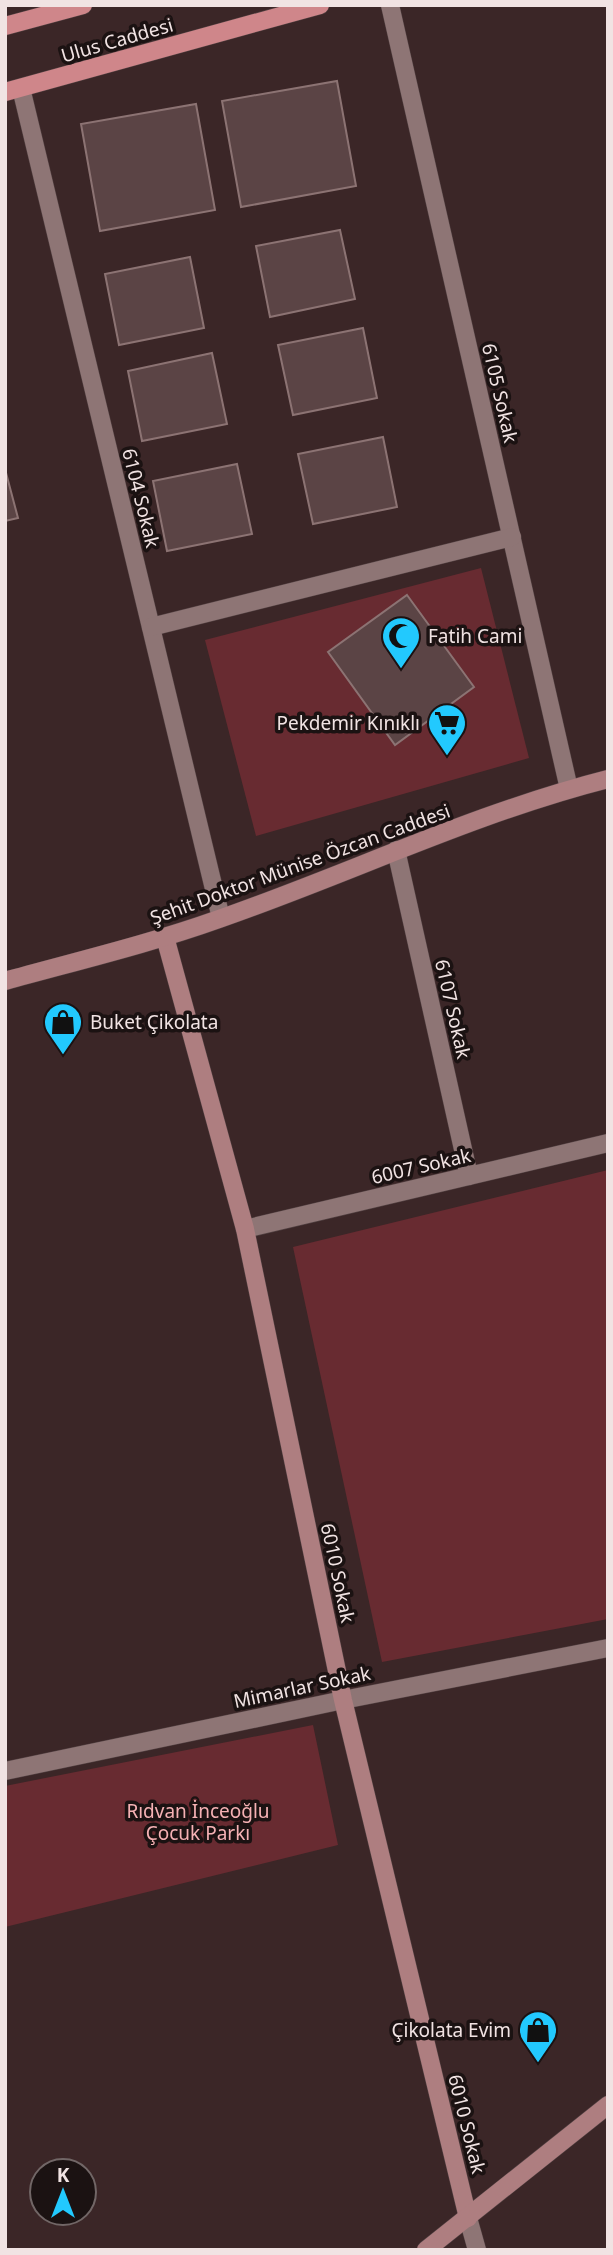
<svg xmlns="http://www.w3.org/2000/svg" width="613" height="2255" viewBox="0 0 613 2255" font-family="'Noto Sans',sans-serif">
  <rect width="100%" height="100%" fill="#3b2627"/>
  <g fill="#682b31">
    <polygon points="481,568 529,758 256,836 205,640"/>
    <polygon points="608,1170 608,1619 382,1662 293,1247"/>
    <polygon points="313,1725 338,1845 5,1927 5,1786"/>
  </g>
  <g fill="#5b4445" stroke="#8c7373" stroke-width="2">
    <polygon points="337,81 356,186 241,207 222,101"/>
    <polygon points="196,104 215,210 100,231 81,124"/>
    <polygon points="340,230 355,299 270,317 256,246"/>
    <polygon points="190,257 204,328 119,345 105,274"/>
    <polygon points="363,328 377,398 293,415 278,345"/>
    <polygon points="212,353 227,424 142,441 128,371"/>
    <polygon points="383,437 397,507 313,524 298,454"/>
    <polygon points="237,464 252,534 167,551 153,481"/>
    <polygon points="5,469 18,518 5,521"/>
    <polygon points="407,595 474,687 395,745 328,652"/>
  </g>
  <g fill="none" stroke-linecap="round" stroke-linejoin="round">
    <defs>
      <g id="street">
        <polyline points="390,5 569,789"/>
        <polyline points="21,88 221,918"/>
        <polyline points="151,627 512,537"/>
        <polyline points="396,850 469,1176"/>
        <polyline points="245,1229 608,1143"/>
        <polyline points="5,1771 343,1700 608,1648"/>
        <polyline points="468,2218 477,2250"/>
      </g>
      <g id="secondary">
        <polyline points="165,937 245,1229 343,1700 468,2218"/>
        <path d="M5,981C77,961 149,944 219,919C349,874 474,813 608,779"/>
        <polyline points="426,2250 608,2105"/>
      </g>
      <g id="primary">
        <polyline points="5,26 83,5"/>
        <polyline points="5,92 320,5"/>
      </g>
    </defs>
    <use href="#street" stroke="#534243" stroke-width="19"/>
    <use href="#secondary" stroke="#534243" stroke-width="19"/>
    <use href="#primary" stroke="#534243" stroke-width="19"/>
    <use href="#street" stroke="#8e7575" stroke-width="18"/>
    <use href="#secondary" stroke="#ae7e80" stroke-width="18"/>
    <use href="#primary" stroke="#cf868a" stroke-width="18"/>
  </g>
  <defs>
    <symbol id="mosque-pin" viewBox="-11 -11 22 30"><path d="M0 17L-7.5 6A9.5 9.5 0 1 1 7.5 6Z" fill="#22c9fe" stroke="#1b1212"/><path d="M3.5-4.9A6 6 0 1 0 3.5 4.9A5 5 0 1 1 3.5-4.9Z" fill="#111"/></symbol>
    <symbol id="supermarket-pin" viewBox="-11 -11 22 30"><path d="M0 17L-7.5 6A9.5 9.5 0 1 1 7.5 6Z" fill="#22c9fe" stroke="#1b1212"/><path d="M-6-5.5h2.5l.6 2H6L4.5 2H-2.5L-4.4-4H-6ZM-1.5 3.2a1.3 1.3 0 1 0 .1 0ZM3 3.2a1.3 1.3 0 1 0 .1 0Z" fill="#111"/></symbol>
    <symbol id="shop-pin" viewBox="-11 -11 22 30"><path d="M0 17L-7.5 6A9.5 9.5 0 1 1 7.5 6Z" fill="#22c9fe" stroke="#1b1212"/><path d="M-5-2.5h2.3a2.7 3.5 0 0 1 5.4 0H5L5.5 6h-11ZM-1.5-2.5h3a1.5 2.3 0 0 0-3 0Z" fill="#111"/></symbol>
  </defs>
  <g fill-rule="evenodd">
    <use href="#mosque-pin" x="379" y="614" width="44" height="60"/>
    <use href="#supermarket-pin" x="425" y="701" width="44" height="60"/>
    <use href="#shop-pin" x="41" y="1000" width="44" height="60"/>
    <use href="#shop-pin" x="516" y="2008" width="44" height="60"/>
  </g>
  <g text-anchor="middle" stroke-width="7" stroke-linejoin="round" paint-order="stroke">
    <g font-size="19" fill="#f1e3e3" stroke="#1b1212">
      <text transform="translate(117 40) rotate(-16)" y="7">Ulus Caddesi</text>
      <text transform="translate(500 393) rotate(77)" y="7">6105 Sokak</text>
      <text transform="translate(141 498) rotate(76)" y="7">6104 Sokak</text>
      <text transform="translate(300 864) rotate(-20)" y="7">Şehit Doktor Münise Özcan Caddesi</text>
      <text transform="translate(453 1009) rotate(77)" y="7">6107 Sokak</text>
      <text transform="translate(421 1166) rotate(-13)" y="7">6007 Sokak</text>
      <text transform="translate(338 1573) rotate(78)" y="7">6010 Sokak</text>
      <text transform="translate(302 1687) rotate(-12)" y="7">Mimarlar Sokak</text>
      <text transform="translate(467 2124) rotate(76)" y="7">6010 Sokak</text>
    </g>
    <g font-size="19" fill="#f1e3e3" stroke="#1b1212" text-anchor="start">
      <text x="428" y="643">Fatih Cami</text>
      <text x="420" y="730" text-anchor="end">Pekdemir Kınıklı</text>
      <text x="90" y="1029">Buket Çikolata</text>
      <text x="511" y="2037" text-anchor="end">Çikolata Evim</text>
    </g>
    <g font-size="19" fill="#f5b1b4" stroke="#1b1212">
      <text x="198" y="1818">Rıdvan İnceoğlu<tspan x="198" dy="22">Çocuk Parkı</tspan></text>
    </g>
  </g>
  <rect width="613" height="2255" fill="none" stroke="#f1e3e3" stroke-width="14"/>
  <g transform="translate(63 2192)"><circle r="33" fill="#1b1212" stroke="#716666" stroke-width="2"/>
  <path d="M0-5L12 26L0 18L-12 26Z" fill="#22c9fe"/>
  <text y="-10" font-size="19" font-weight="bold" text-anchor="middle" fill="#f1e3e3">K</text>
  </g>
</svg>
